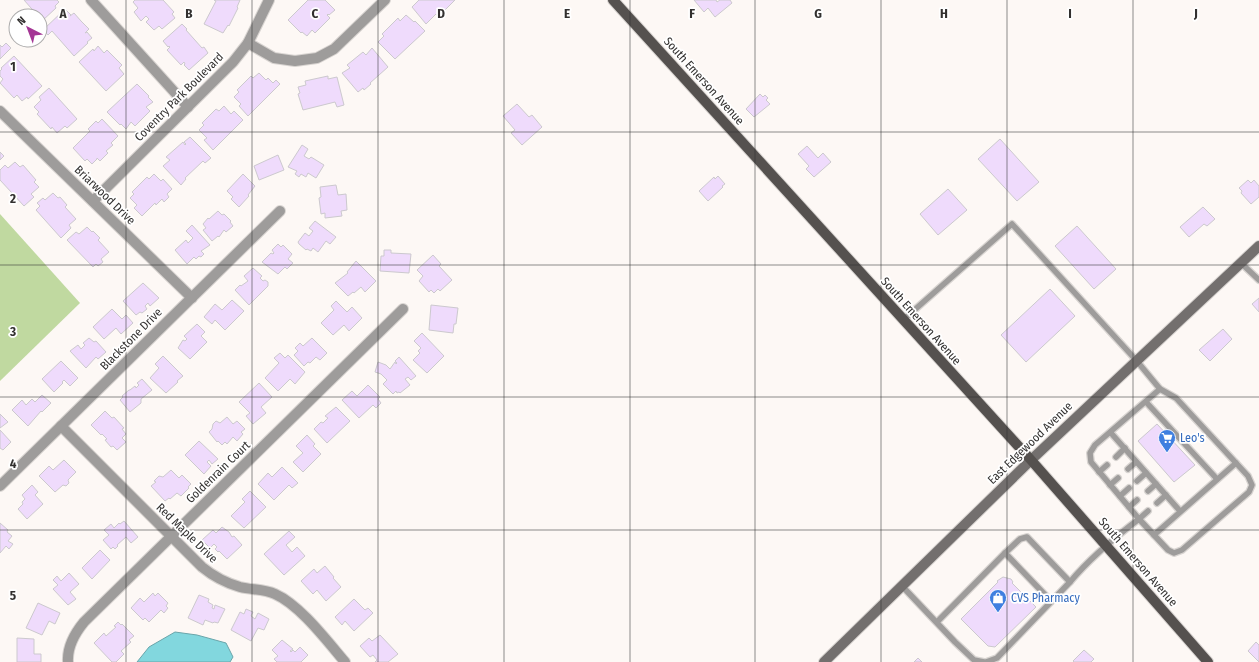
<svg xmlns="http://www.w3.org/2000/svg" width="1259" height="662" viewBox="0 0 1259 662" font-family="'Fira Sans Condensed',sans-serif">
  <rect width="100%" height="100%" fill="#fdf8f5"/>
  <polygon fill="#c0d9a0" points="0,214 80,303 0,381"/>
  <polygon fill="#82d7de" stroke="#6aa5aa" points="175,632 197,635 226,643 233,657 230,662 137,662 149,647"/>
  <g fill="#efdbfc" stroke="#ccc9ce">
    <polygon points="24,0 57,0 59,2 55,6 56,8 42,21 40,16 38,16"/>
    <polygon points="135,0 163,0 174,12 172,14 175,18 162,29 159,26 154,30 146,22 149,19 146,16 141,21 134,12 138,8 133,2"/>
    <polygon points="214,0 240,0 237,7 238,8 229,26 228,25 223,33 204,24 216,1"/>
    <polygon points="308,0 325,0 335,10 329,15 328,14 327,15 330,18 315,33 312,30 307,36 302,32 301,33 288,20"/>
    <polygon points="419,0 455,0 438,17 436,14 426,24 412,7"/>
    <polygon points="694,0 716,0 717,2 720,0 730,0 732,3 715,17 708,8 704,12"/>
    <polygon points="65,9 71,15 70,16 74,13 81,21 89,29 85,33 87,32 92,38 87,42 88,43 74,56 52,31 48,35 43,30"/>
    <polygon points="406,15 414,22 415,21 425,31 395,59 378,42 384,36 382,34 398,18 400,21"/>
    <polygon points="182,24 187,29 186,30 202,48 204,47 208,53 189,70 184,65 185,64 184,62 181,65 167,50 170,47 169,46 168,47 163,41"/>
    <polygon points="6,43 11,48 0,59 0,45 2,47"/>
    <polygon points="98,46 104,53 107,50 122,65 119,68 124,74 106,91 79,62 93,49 94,51"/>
    <polygon points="372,48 388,67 370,83 371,84 364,90 363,88 358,92 342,73 350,68 347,65 363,52 366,55"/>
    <polygon points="14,56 42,86 28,99 27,97 22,101 17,95 14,98 0,83 3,79 0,76 0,71 2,69 1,68"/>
    <polygon points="259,73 266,80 268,78 273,83 276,80 280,84 248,116 239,106 241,104 234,97 239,92 237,90 251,76 253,78"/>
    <polygon points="328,76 328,79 337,77 344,105 337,107 335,102 303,110 298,94 300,93 298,87 306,85 305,81"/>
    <polygon points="137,84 149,96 148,97 153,102 146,107 150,111 135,126 131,122 126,129 121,124 120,125 107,112"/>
    <polygon points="49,88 77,119 67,128 65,126 57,133 52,127 51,129 37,114 39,112 34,107 41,100 39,97"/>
    <polygon points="760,94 763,97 765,95 768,98 766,100 770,104 754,117 746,109"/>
    <polygon points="517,104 529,117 532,115 542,127 522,145 511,133 515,130 503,116"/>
    <polygon points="224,106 231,114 234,111 243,120 213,150 204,140 207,138 199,130 204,125 202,123 216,109 219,111"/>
    <polygon points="102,119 118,136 111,143 113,145 106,151 108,153 100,161 97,158 97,159 92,164 87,159 85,161 73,148 90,131 88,129 96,121 98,123"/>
    <polygon points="190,137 211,158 205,163 203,161 185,178 186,179 181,185 163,166 170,160 166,157 183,142 185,145 186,144 184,142"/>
    <polygon points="1000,139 1039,182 1017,201 978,159"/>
    <polygon points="302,145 308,149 304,156 309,159 311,157 324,165 316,178 308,173 306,177 301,174 299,177 295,174 297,171 288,167"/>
    <polygon points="807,146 818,158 823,153 831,162 814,177 806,169 809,166 798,154"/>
    <polygon points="0,152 4,156 0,160"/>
    <polygon points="278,155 284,170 259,180 254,166"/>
    <polygon points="15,162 20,167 23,165 36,180 34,182 39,187 31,194 34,197 24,206 0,180 0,170 5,165 8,168"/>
    <polygon points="154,174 161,181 163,179 172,189 167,194 169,197 164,202 162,199 156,205 155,203 142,216 134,208 137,205 130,198 134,194 132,192 147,177 149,179"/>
    <polygon points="243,174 255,186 248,195 249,196 239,207 231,199 233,197 227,191"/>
    <polygon points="718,176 725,184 722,186 723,187 708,201 699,191 714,177 715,179"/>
    <polygon points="1248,180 1251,183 1254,180 1259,186 1259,197 1251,204 1241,193 1242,191 1239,188"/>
    <polygon points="336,185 338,195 346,194 347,210 341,211 342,216 325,218 325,213 321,214 319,198 321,197 320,187"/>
    <polygon points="948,189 967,210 938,235 920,214"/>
    <polygon points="53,193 58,198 60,197 67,205 65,207 76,219 69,225 71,228 61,238 36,210 40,206 37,203 43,198 45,200"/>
    <polygon points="1203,207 1215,219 1207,226 1204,224 1189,237 1180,227"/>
    <polygon points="218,211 222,215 224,214 231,221 230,222 233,226 226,232 224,230 219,237 218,236 212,241 203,230 206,228 203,224 208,218 209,219"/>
    <polygon points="315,221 336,237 330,244 326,241 318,252 313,248 311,251 307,249 306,250 299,244 298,242 305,233 309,236 313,231 309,228"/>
    <polygon points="192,225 210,245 201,251 204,254 201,257 199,256 196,259 194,257 187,264 175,250 186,240 188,243 193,238 186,231"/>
    <polygon points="1077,226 1116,269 1094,289 1055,246"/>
    <polygon points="87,227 92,232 93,231 100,238 98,240 109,252 101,259 103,262 98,266 96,264 93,267 67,240 76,232 79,234"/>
    <polygon points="278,244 281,247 283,245 292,254 288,259 293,263 287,269 285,267 278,274 262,262 271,253 273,254 274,253 272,250"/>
    <polygon points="384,250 391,250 391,253 411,254 409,273 380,271 381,256 384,256"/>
    <polygon points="433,255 441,264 439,266 452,280 440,291 438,289 434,293 431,290 429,292 419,281 423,276 417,270"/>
    <polygon points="356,261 376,281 365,292 361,287 354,293 353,292 348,296 335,283 348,273 347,272"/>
    <polygon points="253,268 262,276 260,278 263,281 265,280 268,282 268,286 249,305 235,290 240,285 241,286 248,281 244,276"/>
    <polygon points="143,283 159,298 150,306 148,303 145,306 147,309 142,313 140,312 136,315 123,301"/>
    <polygon points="1050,289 1075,316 1026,362 1001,335"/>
    <polygon points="1259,298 1259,312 1252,304"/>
    <polygon points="232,300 244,311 225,330 215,320 212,324 204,317 215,304 222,310"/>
    <polygon points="336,301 347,312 352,307 362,318 349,331 344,325 333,335 321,323 334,310 331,306"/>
    <polygon points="431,305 458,308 456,324 454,324 453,333 429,330"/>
    <polygon points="112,309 122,319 126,315 133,323 121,334 116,328 104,339 93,327"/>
    <polygon points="197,324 205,332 201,336 207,342 190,359 178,348 183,340 185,341 187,339 184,336"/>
    <polygon points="1223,329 1232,339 1210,361 1199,350"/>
    <polygon points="422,333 444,356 427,373 413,360 420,353 418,351 421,348 414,341"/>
    <polygon points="89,338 94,342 96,341 106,352 98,359 96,357 86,368 70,351 78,345 81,349 85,345 83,343"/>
    <polygon points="312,338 327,353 320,360 316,357 310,363 308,362 304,366 294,355 298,351 295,348 300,343 303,346"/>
    <polygon points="280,353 285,358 288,355 305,372 295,384 290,379 278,391 265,378 279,363 274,358"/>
    <polygon points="163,356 183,376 177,381 178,382 166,393 150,378 159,368 155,364"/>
    <polygon points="399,357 416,376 411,380 408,377 405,379 410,385 400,393 399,392 397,393 396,391 393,394 383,384 387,380 381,374 375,372 378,362 386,365 390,369 395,362 396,364 397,363 395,361"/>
    <polygon points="61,361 78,378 70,386 64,380 62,382 63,383 54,392 42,379"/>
    <polygon points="142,379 152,390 141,399 141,403 130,412 120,400 123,397 122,396 129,390 130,390 135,386 136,388 139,385 137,383"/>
    <polygon points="259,383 272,397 261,407 266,413 253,424 246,416 250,413 239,402"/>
    <polygon points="368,385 380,397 378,399 381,403 376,408 373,405 359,418 342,400 352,391 357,396"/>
    <polygon points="42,395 51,403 42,412 41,411 28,426 12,410 22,400 26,405 32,399 35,402"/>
    <polygon points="336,407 350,421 327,443 314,429 321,422 323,423 328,418 325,416"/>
    <polygon points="105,411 112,418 114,417 124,428 122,429 126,434 122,438 126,442 117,450 113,446 111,447 105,440 107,439 102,434 101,435 91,425"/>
    <polygon points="0,414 8,422 0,428"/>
    <polygon points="227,417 233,424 237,421 245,429 241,432 243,434 237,441 233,437 227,444 225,442 222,445 218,441 217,442 209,432 212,429 213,424 216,421 220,423"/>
    <polygon points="1157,424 1195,465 1174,482 1138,441"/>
    <polygon points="0,430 11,442 3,450 0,448"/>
    <polygon points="307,435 315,444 313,446 321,454 303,472 293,462 303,453 296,446"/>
    <polygon points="199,441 218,459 212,464 209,460 207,462 211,466 204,474 185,455"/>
    <polygon points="64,460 76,472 68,480 69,483 66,486 63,485 55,492 39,476 49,466 53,470"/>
    <polygon points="282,467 298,483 292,488 289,485 274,500 258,484 268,473 272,477"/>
    <polygon points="171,470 179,478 182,475 191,484 188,487 189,488 181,496 177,493 170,499 169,498 165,501 151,486 156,482 154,481 159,476 163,477"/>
    <polygon points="32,485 38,492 35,495 43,504 27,519 18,509 23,504 22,502 25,499 22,495"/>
    <polygon points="250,491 266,507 244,528 231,516 245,502 242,499"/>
    <polygon points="124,521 138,537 131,543 126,537 117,545 118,546 115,549 113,547 111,549 103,540 109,535 104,530 111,524 114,528 119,523 120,524"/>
    <polygon points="0,523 8,530 7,532 12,536 8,541 13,544 9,549 6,546 0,553"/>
    <polygon points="222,527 229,532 232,537 234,536 242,545 227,559 219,551 218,552 215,549 217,547 214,544 210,548 202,540 213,530 216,533"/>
    <polygon points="289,531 295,537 286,545 292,552 297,547 305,556 284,575 264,554"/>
    <polygon points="100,550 110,560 92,579 82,568"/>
    <polygon points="325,566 334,577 333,578 341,587 326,601 317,590 313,594 301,581 314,569 317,573"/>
    <polygon points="69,573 79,584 70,592 76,599 68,605 53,589 58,585 53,580 57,576 61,581"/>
    <polygon points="1003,577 1011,579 1013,582 1012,583 1036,607 995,647 988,646 961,619 998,582 997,581"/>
    <polygon points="153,593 155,596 158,593 168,603 166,606 168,608 164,613 161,610 149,622 145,618 143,620 131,608 140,598 144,602"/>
    <polygon points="199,595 209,599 208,602 213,605 212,608 214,609 215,605 225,609 218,623 214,622 213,623 205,620 203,625 188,618"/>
    <polygon points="354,599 365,610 368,608 373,613 354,631 345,621 342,625 335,617"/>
    <polygon points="38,603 60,613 55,624 49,621 42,635 26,628"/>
    <polygon points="246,609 253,612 251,616 255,619 258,613 269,619 264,630 258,628 251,641 231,630 240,612 244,614"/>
    <polygon points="118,622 121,625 122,624 134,636 129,640 131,642 121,651 124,654 116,662 112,662 94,643 104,633 106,636 116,627 114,626"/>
    <polygon points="380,635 398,654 388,662 375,662 377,660 373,655 370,657 360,646 369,638 372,641"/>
    <polygon points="17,638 34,639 34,654 41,654 41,662 17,662"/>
    <polygon points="282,640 293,649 290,651 291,652 293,650 295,652 300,647 308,655 301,662 277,662 274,659 278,656 272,650"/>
    <polygon points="1256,642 1259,645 1259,662 1248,651"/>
    <polygon points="1084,650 1094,659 1091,662 1074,662 1073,661"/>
    <polygon points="918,658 922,662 914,662"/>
  </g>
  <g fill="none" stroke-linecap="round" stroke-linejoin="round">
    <defs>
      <g id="lane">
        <polyline points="1241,263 1259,280"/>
        <path d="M903,320L1012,224L1136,360L1160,389L1176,398L1248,476L1252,485L1249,492L1182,550L1174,553L1168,550L1139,519C1114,538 1090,558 1070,582L1027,537L1020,539L1005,553L1051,601"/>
        <polyline points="1146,402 1217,479"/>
        <polyline points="1111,433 1180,511"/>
        <polyline points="1116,457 1125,448"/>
        <polyline points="1128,469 1136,462"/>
        <polyline points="1099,472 1107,465"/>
        <polyline points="1137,481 1146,473"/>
        <polyline points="1110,485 1118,478"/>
        <polyline points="1148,491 1156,484"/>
        <polyline points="1120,496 1129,488"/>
        <polyline points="1157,503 1166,495"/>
        <polyline points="1129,507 1137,500"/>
        <polyline points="1148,511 1139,519 1091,462 1090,453 1095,445 1160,389"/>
        <polyline points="1154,535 1236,463"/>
        <polyline points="902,586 955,642 974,660 984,662"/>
        <polyline points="937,622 1005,553"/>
        <polyline points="986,662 997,658 1070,582"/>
      </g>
      <g id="street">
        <polyline points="91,0 188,107"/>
        <polyline points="248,43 274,58 295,61 317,58 334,49 385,0"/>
        <polyline points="0,111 192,298"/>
        <polyline points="93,201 233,62 248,43 269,0"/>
        <path d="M61,426L202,567C213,576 226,583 240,587C252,590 264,589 275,594C300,605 327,641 345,662"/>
        <polyline points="0,486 280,211"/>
        <path d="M68,662C67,647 75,633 84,622L403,309"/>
      </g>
      <polyline id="secondary" points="824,662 1031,460 1259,246"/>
      <polyline id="primary" points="613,0 1031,460 1208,662"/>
    </defs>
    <use href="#lane" stroke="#d8d4d1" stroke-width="8"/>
    <use href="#street" stroke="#d8d4d1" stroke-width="12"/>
    <use href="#secondary" stroke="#d8d4d1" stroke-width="12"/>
    <use href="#primary" stroke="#d8d4d1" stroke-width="12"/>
    <use href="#lane" stroke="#9e9c9b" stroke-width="5.5"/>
    <use href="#street" stroke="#9e9c9b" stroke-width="10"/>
    <use href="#secondary" stroke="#736f6e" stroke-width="10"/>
    <use href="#primary" stroke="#55514f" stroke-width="10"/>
  </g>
  <path fill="none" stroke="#32302f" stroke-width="1" stroke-opacity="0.55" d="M126,0V662M252,0V662M378,0V662M504,0V662M630,0V662M755,0V662M881,0V662M1007,0V662M1133,0V662M0,132H1259M0,265H1259M0,397H1259M0,530H1259"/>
  <defs>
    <symbol id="supermarket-pin" viewBox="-11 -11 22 30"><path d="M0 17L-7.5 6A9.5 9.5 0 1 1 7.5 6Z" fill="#3f7fe0" stroke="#fff"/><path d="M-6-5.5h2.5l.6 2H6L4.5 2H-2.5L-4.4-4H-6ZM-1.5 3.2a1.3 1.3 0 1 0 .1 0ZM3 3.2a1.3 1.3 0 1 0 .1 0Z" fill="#fff"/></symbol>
    <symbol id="shop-pin" viewBox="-11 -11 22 30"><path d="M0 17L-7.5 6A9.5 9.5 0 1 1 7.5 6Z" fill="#3f7fe0" stroke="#fff"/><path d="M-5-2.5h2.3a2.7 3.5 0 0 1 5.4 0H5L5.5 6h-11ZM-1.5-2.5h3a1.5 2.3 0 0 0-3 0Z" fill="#fff"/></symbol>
  </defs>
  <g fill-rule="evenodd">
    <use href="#supermarket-pin" x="1157" y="428" width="20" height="27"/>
    <use href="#shop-pin" x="988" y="588" width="20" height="27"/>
  </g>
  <g text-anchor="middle" stroke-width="3.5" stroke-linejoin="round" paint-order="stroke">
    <g font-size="12" fill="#32302f" stroke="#fff">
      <text transform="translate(704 81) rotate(48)" y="4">South Emerson Avenue</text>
      <text transform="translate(179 97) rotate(-45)" y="4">Coventry Park Boulevard</text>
      <text transform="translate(105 195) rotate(44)" y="4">Briarwood Drive</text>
      <text transform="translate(921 321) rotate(48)" y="4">South Emerson Avenue</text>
      <text transform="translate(131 339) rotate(-45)" y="4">Blackstone Drive</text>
      <text transform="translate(1030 443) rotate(-44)" y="4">East Edgewood Avenue</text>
      <text transform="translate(218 472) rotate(-44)" y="4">Goldenrain Court</text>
      <text transform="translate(187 533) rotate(44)" y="4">Red Maple Drive</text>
      <text transform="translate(1138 562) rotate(49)" y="4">South Emerson Avenue</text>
    </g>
    <g font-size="12" fill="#366cbe" stroke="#fff" text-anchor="start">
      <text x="1180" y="442">Leo's</text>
      <text x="1011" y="602">CVS Pharmacy</text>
    </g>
  </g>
  <g font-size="13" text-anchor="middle" font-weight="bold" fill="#32302f" stroke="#fff" stroke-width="3.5" stroke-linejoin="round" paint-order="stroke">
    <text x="63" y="18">A</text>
    <text x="189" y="18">B</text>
    <text x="315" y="18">C</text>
    <text x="441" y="18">D</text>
    <text x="567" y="18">E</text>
    <text x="692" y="18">F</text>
    <text x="818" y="18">G</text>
    <text x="944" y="18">H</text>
    <text x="1070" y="18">I</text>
    <text x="1196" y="18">J</text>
    <text x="13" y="71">1</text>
    <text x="13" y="203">2</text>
    <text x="13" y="336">3</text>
    <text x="13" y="468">4</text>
    <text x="13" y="600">5</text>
  </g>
  <g transform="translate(28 28) rotate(318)"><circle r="19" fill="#ffffff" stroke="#adacac"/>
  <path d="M0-3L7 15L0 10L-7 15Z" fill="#a43695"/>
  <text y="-6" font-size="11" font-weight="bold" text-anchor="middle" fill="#32302f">N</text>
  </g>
</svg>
